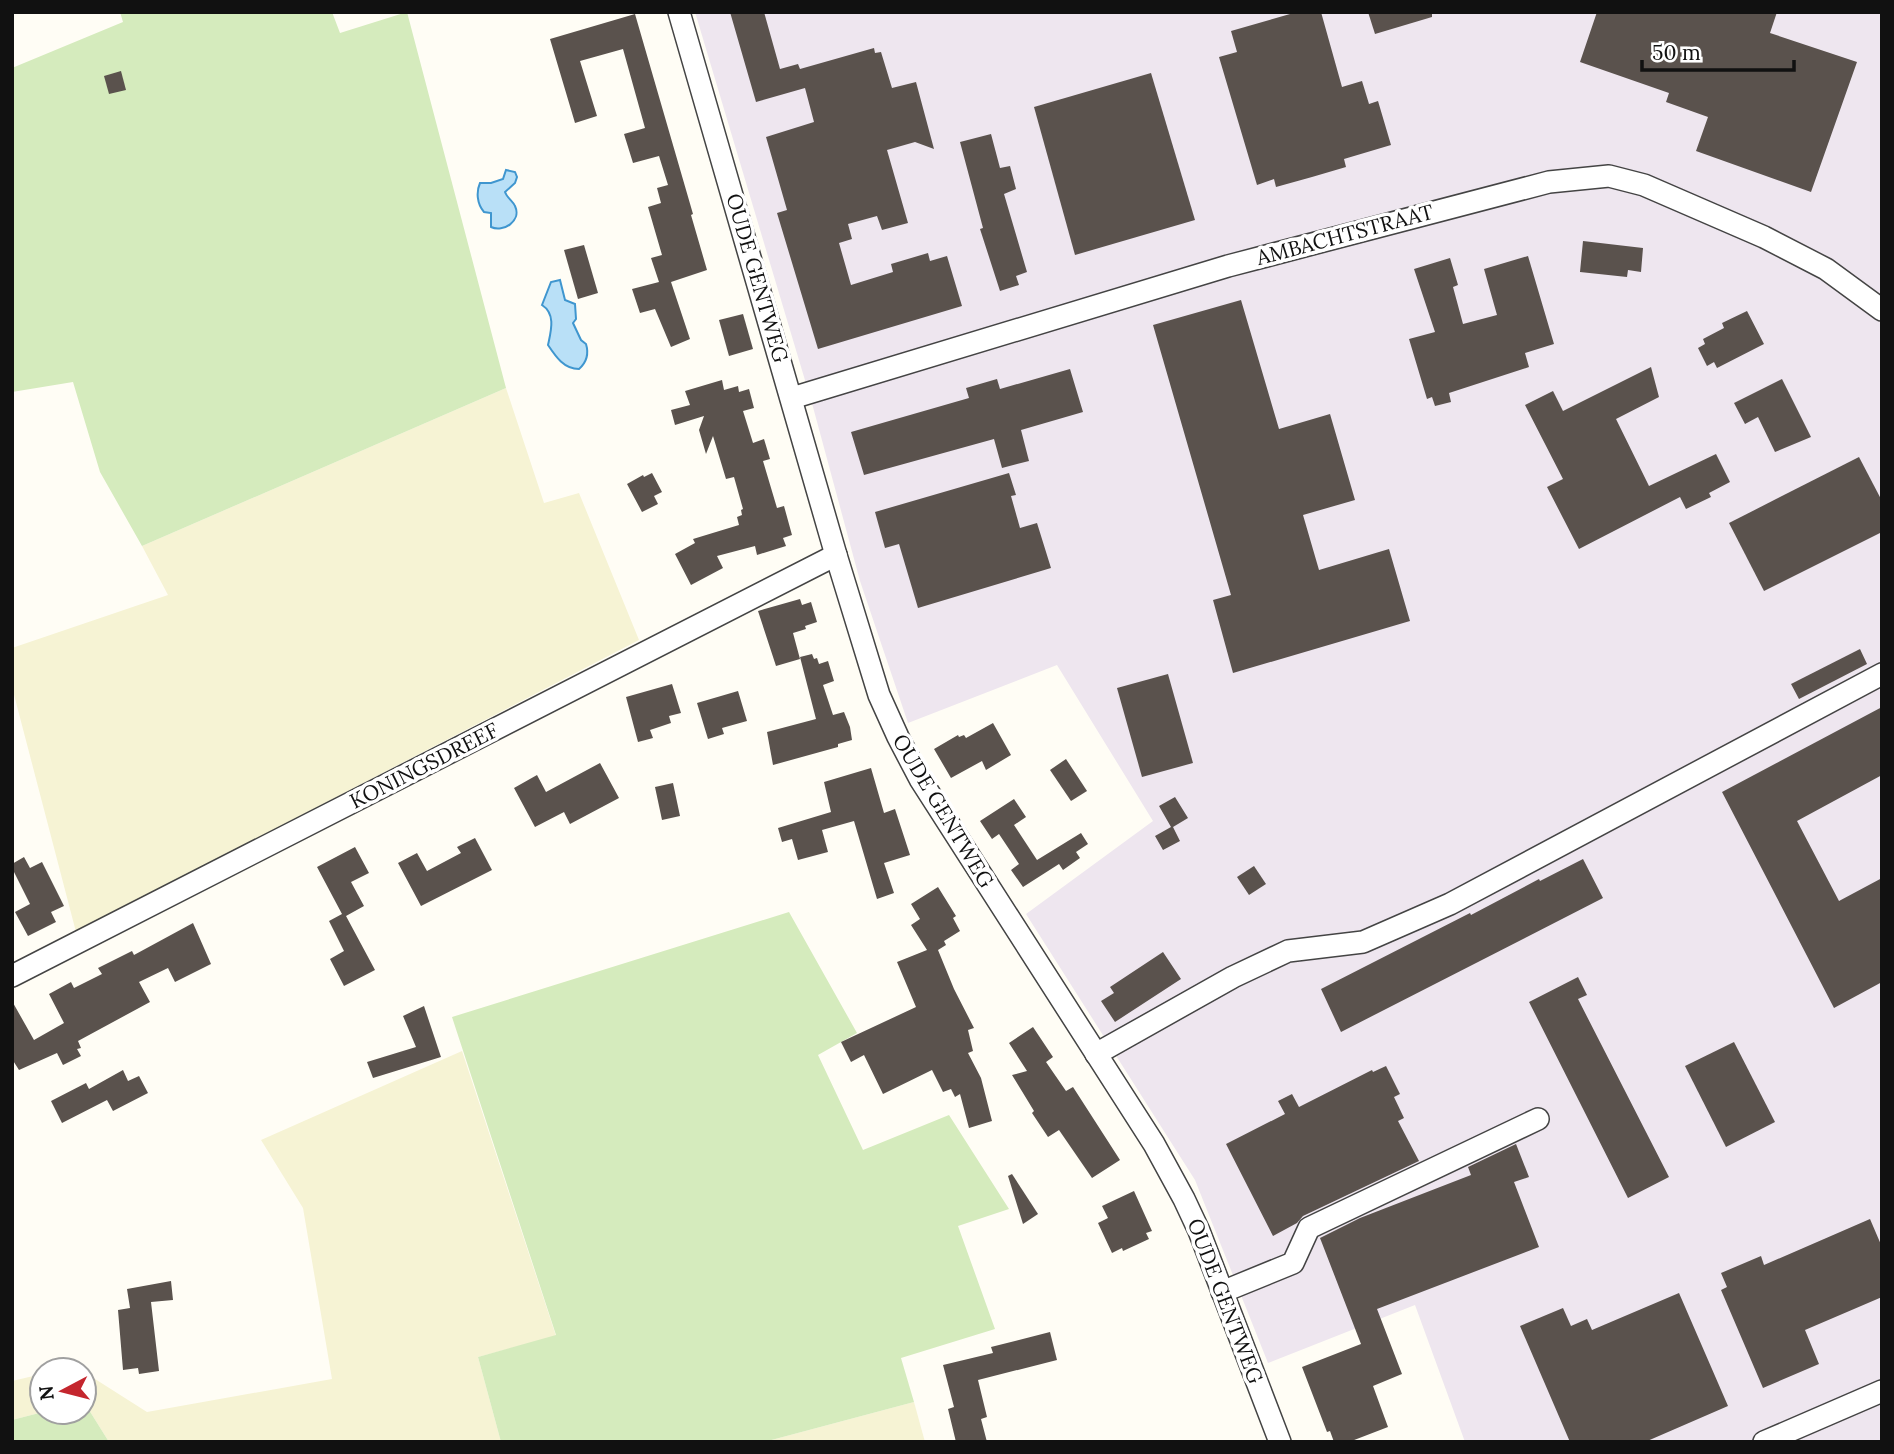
<svg xmlns="http://www.w3.org/2000/svg" width="1894" height="1454" viewBox="0 0 1894 1454" font-family="Lora,serif">
  <rect width="100%" height="100%" fill="#fffdf5"/>
  <polygon fill="#eee6ef" points="695,12 1882,12 1882,1442 1465,1442 1415,1305 1268,1363 1195,1180 1026,914 1153,821 1057,665 908,723 860,581 813,407"/>
  <g fill="#f6f3d4">
    <polygon points="506,388 544,503 579,493 639,640 76,932 12,687 12,648 168,595 142,546"/>
    <polygon points="462,1051 556,1336 478,1357 501,1442 109,1442 84,1402 84,1372 147,1412 332,1379 303,1208 261,1140"/>
    <polygon points="42,1374 43,1412 12,1420 12,1381"/>
    <polygon points="914,1402 925,1442 764,1442"/>
  </g>
  <g fill="#d5ebbd">
    <polygon points="120,12 332,12 340,33 407,12 506,388 142,546 100,472 73,382 12,392 12,68 123,22"/>
    <polygon points="789,912 857,1033 818,1055 863,1150 949,1115 1009,1209 958,1226 995,1329 901,1358 914,1402 764,1442 501,1442 478,1357 556,1335 452,1017"/>
    <polygon points="84,1402 109,1442 12,1442 12,1420 43,1412 84,1412"/>
  </g>
  <g fill="#b9e0f7" stroke="#3f96cf" stroke-width="2">
    <path d="M506,170L515,172L517,177L515,183L505,192C507,198 513,201 515,206C522,221 503,233 491,227V213L484,212C477,204 476,192 480,183H491L503,179Z"/>
    <path d="M560,280L565,300L575,304L576,319L573,323L581,340L586,344C589,354 587,362 579,369C564,369 556,357 548,345C551,331 556,314 542,305L551,282Z"/>
  </g>
  <g fill="#5a524d">
    <polygon points="730,12 764,12 780,69 798,64 800,69 874,48 875,53 881,52 892,88 916,82 934,149 915,142 887,150 908,223 882,230 877,216 848,224 852,239 839,243 851,285 893,272 891,264 928,253 930,261 947,256 962,306 818,349 777,213 787,210 766,137 814,122 805,88 756,102"/>
    <polygon points="1297,12 1321,12 1342,87 1362,81 1369,104 1378,101 1391,145 1344,159 1346,167 1312,177 1276,187 1274,179 1257,185 1219,57 1237,52 1231,31"/>
    <polygon points="1368,12 1432,12 1432,17 1375,34"/>
    <polygon points="1597,12 1777,12 1770,33 1857,62 1811,192 1696,151 1708,117 1666,102 1669,93 1580,62"/>
    <polygon points="635,14 693,214 691,215 707,270 671,282 690,339 671,347 655,309 640,313 632,289 659,282 651,258 662,255 648,207 661,203 657,188 668,185 659,156 633,163 624,134 645,128 623,49 580,61 597,116 575,123 550,39"/>
    <polygon points="121,71 126,90 109,94 104,76"/>
    <polygon points="1151,73 1195,220 1075,255 1034,107"/>
    <polygon points="991,134 1000,168 1010,166 1016,189 1004,194 1027,272 1016,276 1019,285 1000,291 980,229 983,228 960,142"/>
    <polygon points="1583,241 1643,248 1641,272 1628,270 1627,277 1580,272"/>
    <polygon points="584,245 598,293 578,299 564,250"/>
    <polygon points="1528,256 1554,344 1525,353 1529,367 1449,393 1451,402 1435,406 1432,397 1427,399 1409,339 1435,332 1414,269 1450,258 1458,285 1453,287 1463,324 1497,315 1484,269"/>
    <polygon points="1241,300 1279,429 1330,414 1355,500 1303,515 1319,570 1389,549 1410,621 1233,673 1213,600 1231,595 1153,325"/>
    <polygon points="1747,311 1764,344 1717,368 1714,362 1707,366 1698,348 1705,344 1703,339 1724,328 1722,323"/>
    <polygon points="743,314 753,349 729,356 719,320"/>
    <polygon points="1651,367 1659,397 1616,419 1649,486 1716,454 1730,482 1709,493 1711,497 1686,509 1680,497 1579,549 1547,487 1563,479 1525,405 1553,391 1563,411"/>
    <polygon points="1070,369 1083,412 1021,430 1029,461 1002,468 994,439 864,475 851,432 969,398 966,388 997,379 1000,389"/>
    <polygon points="1782,379 1811,437 1775,452 1758,417 1745,424 1734,403"/>
    <polygon points="722,380 724,390 738,386 739,392 749,389 754,408 743,411 753,443 764,439 770,459 763,461 777,508 784,506 792,535 783,538 786,546 757,555 755,546 717,556 723,568 691,585 675,554 695,543 693,539 739,525 737,517 742,515 741,510 743,509 734,477 726,479 713,436 706,454 699,430 704,416 675,425 671,410 690,405 685,391"/>
    <polygon points="1859,457 1882,501 1882,532 1764,591 1729,523"/>
    <polygon points="652,473 662,492 654,496 658,504 642,512 627,484 643,475 644,477"/>
    <polygon points="1009,473 1016,495 1011,496 1020,528 1037,523 1051,568 918,608 899,544 885,548 875,512"/>
    <polygon points="800,599 802,605 811,602 817,622 805,626 806,629 793,633 800,659 776,666 758,611"/>
    <polygon points="1860,649 1867,664 1799,699 1791,684"/>
    <polygon points="812,654 814,659 817,658 819,664 828,661 834,681 823,685 833,715 844,712 850,727 852,740 838,744 838,747 773,765 767,732 816,719 800,657"/>
    <polygon points="1168,674 1193,763 1142,777 1117,688"/>
    <polygon points="672,684 681,713 669,716 671,723 650,730 653,738 638,742 626,697"/>
    <polygon points="738,691 747,721 722,728 724,734 708,739 697,703"/>
    <polygon points="1882,707 1882,775 1797,821 1839,901 1882,878 1882,982 1834,1008 1722,792"/>
    <polygon points="993,723 1011,755 986,770 982,761 951,778 934,749 958,735 959,737 964,735 966,738"/>
    <polygon points="1066,759 1087,791 1071,801 1050,770"/>
    <polygon points="600,763 619,798 570,824 564,812 535,827 514,788 537,775 546,792"/>
    <polygon points="871,768 884,813 895,809 910,855 884,863 894,893 877,899 854,821 822,830 828,852 798,860 792,839 782,842 778,828 831,812 824,782"/>
    <polygon points="673,783 680,816 662,820 655,787"/>
    <polygon points="1175,797 1188,818 1173,827 1180,841 1163,850 1155,836 1171,827 1159,806"/>
    <polygon points="1014,799 1026,817 1014,825 1037,860 1081,833 1088,844 1076,852 1080,858 1063,870 1059,864 1023,887 1011,870 1019,864 999,834 992,839 980,821"/>
    <polygon points="475,838 492,870 421,906 398,863 417,853 427,871 461,853 457,847"/>
    <polygon points="355,847 369,873 351,882 364,906 346,916 375,970 344,986 330,959 344,951 329,921 342,914 317,867"/>
    <polygon points="24,857 30,868 42,862 64,906 51,912 56,922 28,936 15,912 30,904 12,868 12,864"/>
    <polygon points="1583,859 1603,898 1341,1032 1321,989 1470,913 1471,915 1539,879 1540,881"/>
    <polygon points="1254,866 1266,884 1249,895 1237,877"/>
    <polygon points="938,887 956,916 953,918 960,931 944,941 946,945 938,950 954,989 974,1028 968,1030 973,1051 968,1053 981,1078 992,1121 969,1128 960,1094 955,1097 951,1089 943,1092 932,1070 883,1094 864,1055 851,1062 841,1042 916,1007 897,962 927,950 911,925 920,919 911,904"/>
    <polygon points="193,923 211,964 175,982 168,968 139,982 150,1002 78,1041 81,1048 77,1049 81,1056 63,1065 57,1053 19,1070 12,1059 12,1001 34,1040 64,1023 49,994 71,982 74,988 102,974 98,968 132,951 134,955"/>
    <polygon points="1163,952 1181,979 1115,1022 1101,1001 1114,993 1110,987"/>
    <polygon points="1578,977 1587,995 1578,999 1669,1177 1628,1198 1529,1002"/>
    <polygon points="424,1006 441,1057 373,1078 367,1062 416,1047 403,1016"/>
    <polygon points="1033,1027 1053,1057 1046,1062 1066,1091 1073,1087 1120,1160 1092,1178 1059,1130 1048,1137 1032,1113 1034,1111 1012,1075 1027,1071 1009,1043"/>
    <polygon points="1734,1042 1775,1122 1726,1147 1685,1066"/>
    <polygon points="1386,1066 1400,1094 1394,1097 1404,1118 1398,1121 1419,1161 1303,1216 1297,1223 1273,1236 1226,1144 1285,1114 1278,1101 1292,1094 1299,1107 1372,1070 1373,1072"/>
    <polygon points="123,1070 128,1081 139,1076 148,1093 113,1111 107,1100 62,1123 51,1101 86,1083 89,1089"/>
    <polygon points="1516,1144 1529,1177 1514,1182 1539,1247 1377,1309 1402,1374 1373,1386 1388,1427 1349,1442 1334,1442 1330,1431 1327,1432 1302,1367 1361,1344 1320,1238 1360,1218 1471,1175 1468,1167"/>
    <polygon points="1012,1174 1038,1214 1023,1224 1008,1176"/>
    <polygon points="1134,1191 1152,1231 1146,1233 1149,1239 1123,1251 1122,1248 1112,1253 1098,1223 1108,1218 1102,1206"/>
    <polygon points="1870,1219 1882,1247 1882,1297 1805,1330 1819,1364 1763,1388 1721,1290 1727,1287 1721,1273 1761,1256 1764,1265"/>
    <polygon points="171,1281 173,1300 151,1302 159,1371 139,1374 138,1368 123,1370 118,1310 130,1308 127,1289"/>
    <polygon points="1679,1293 1728,1406 1645,1442 1570,1442 1520,1326 1563,1308 1571,1326 1587,1319 1592,1330"/>
    <polygon points="1050,1332 1057,1360 978,1380 987,1417 981,1419 987,1442 956,1442 948,1409 954,1407 943,1365 993,1353 991,1347"/>
  </g>
  <g fill="none" stroke-linecap="round" stroke-linejoin="round">
    <defs>
      <g id="minor">
        <polyline points="679,12 836,555 879,695 898,737 920,779 1154,1144 1184,1199 1199,1231 1280,1442"/>
        <polyline points="792,398 1228,266 1549,182 1609,176 1644,185 1764,237 1826,269 1882,310"/>
        <polyline points="12,976 836,555"/>
        <polyline points="1096,1054 1233,977 1288,951 1363,942 1450,904 1882,674"/>
        <polyline points="1222,1292 1293,1263 1309,1228 1538,1119"/>
        <polyline points="1764,1442 1882,1391"/>
      </g>
    </defs>
    <use href="#minor" stroke="#444" stroke-width="24"/>
    <use href="#minor" stroke="#fff" stroke-width="21"/>
  </g>
  <g text-anchor="middle" stroke-width="7" stroke-linejoin="round" paint-order="stroke">
    <g font-size="21" fill="#111" stroke="#fff">
      <text transform="translate(1345 235) rotate(-15)" y="7">AMBACHTSTRAAT</text>
      <text transform="translate(757 278) rotate(74)" y="7">OUDE GENTWEG</text>
      <text transform="translate(424 766) rotate(-27)" y="7">KONINGSDREEF</text>
      <text transform="translate(943 811) rotate(59)" y="7">OUDE GENTWEG</text>
      <text transform="translate(1225 1301) rotate(69)" y="7">OUDE GENTWEG</text>
    </g>
  </g>
  <rect width="1894" height="1454" fill="none" stroke="#111111" stroke-width="28"/>
  <g transform="translate(63 1391) rotate(263)"><circle r="33" fill="#ffffff" stroke="#a0a0a0" stroke-width="2"/>
  <path d="M0-5L12 26L0 18L-12 26Z" fill="#c4262e"/>
  <text y="-10" font-size="19" font-weight="bold" text-anchor="middle" fill="#111111">N</text>
  </g>
  <path d="M1642 60v10h152v-10" fill="none" stroke="#111111" stroke-width="3.5"/>
  <text x="1652" y="60" font-size="21" fill="#111111" stroke="#ffffff" stroke-width="5" paint-order="stroke">50 m</text>
</svg>
